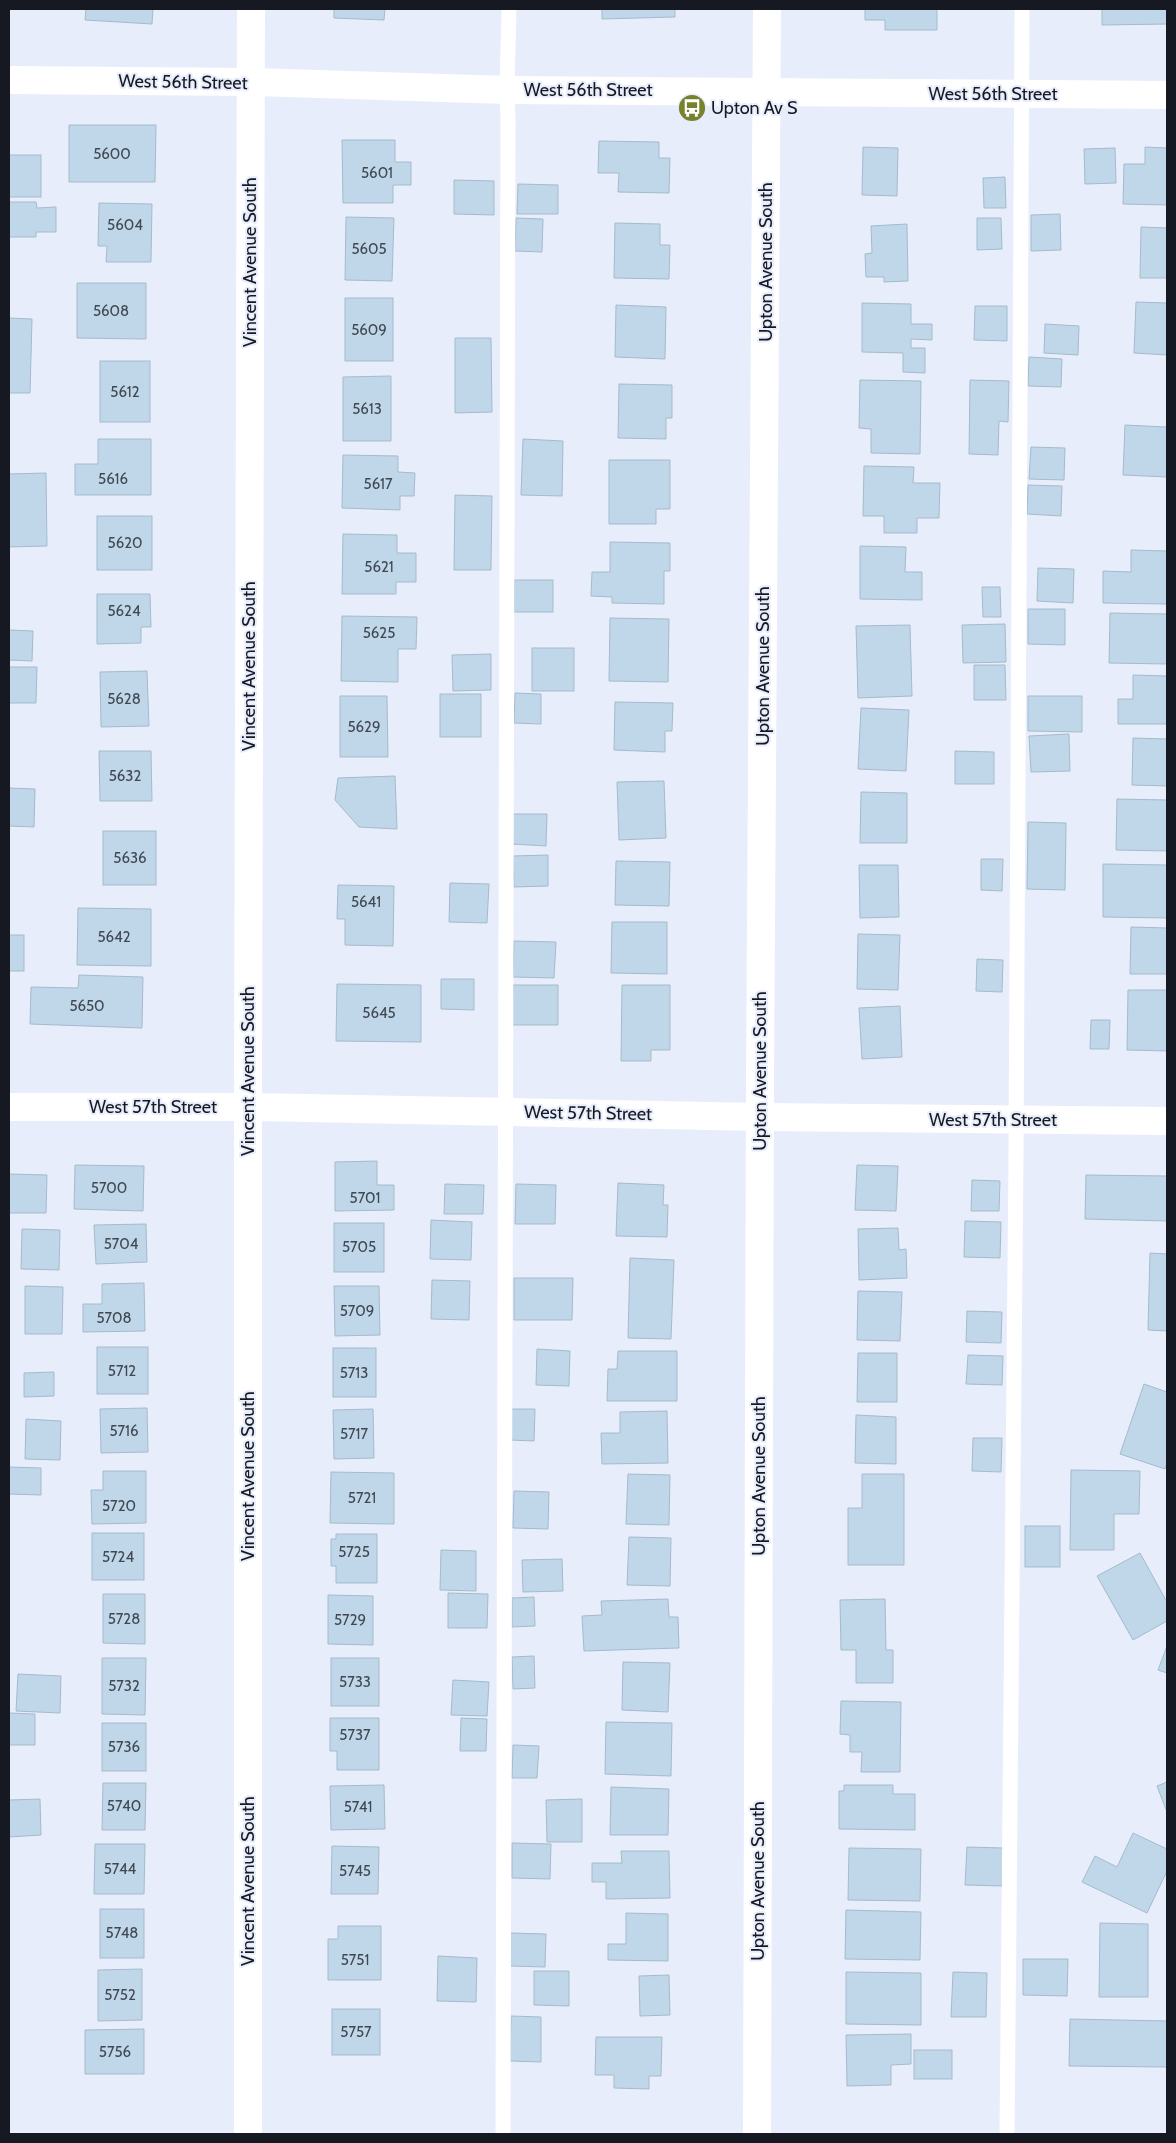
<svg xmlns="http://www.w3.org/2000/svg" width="1176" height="2143" viewBox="0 0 1176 2143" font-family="Cabin,sans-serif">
  <rect width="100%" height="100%" fill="#e8edfc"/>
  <g fill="#bfd7e8" stroke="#a4bbcb">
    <polygon points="86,9 153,9 152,24 85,20"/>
    <polygon points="334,9 385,9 384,20 334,18"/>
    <polygon points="602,9 675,9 675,17 602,19"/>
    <polygon points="865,9 937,9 937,30 885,30 885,20 865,20"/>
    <polygon points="1102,9 1167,9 1167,24 1102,25"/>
    <polygon points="69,125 156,125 155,182 69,182"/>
    <polygon points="342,140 395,140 395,162 411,162 411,185 393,185 393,203 343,203"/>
    <polygon points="599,141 659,142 659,158 670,158 669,193 618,192 619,173 598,173"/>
    <polygon points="863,147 898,148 897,196 862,195"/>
    <polygon points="1145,147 1167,148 1167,205 1123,204 1124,164 1145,164"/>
    <polygon points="1115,148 1116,183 1085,184 1084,149"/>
    <rect x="9" y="155" width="32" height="42"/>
    <polygon points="1005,177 1006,208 984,208 983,178"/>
    <polygon points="454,180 494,181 494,215 454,214"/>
    <polygon points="518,184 558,185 558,214 517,214"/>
    <polygon points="9,202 36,202 37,208 56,207 56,232 36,232 36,237 9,237"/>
    <polygon points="99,203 152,204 151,262 106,262 107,246 98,246"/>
    <polygon points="1060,214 1061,250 1031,251 1031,215"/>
    <polygon points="346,217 394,218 392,281 345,280"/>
    <polygon points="516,218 543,219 542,252 515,251"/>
    <polygon points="977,218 1001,218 1002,249 977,250"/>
    <polygon points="615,223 660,224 660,245 670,245 669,279 614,278"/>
    <polygon points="907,224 908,281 884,282 884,277 866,277 865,254 872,253 871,226"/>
    <polygon points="1141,227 1167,228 1167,278 1140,278"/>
    <polygon points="77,283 146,283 146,339 77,338"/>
    <rect x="345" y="298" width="48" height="63"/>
    <polygon points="1136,302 1167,303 1167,355 1134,353"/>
    <polygon points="862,303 911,304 911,324 932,324 932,340 911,339 911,348 925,348 925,373 903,372 903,353 862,352"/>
    <polygon points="616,305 666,307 665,359 615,357"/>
    <polygon points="975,306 1007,306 1007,341 974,340"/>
    <polygon points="9,318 32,319 30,393 9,393"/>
    <polygon points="1045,324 1079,326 1078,355 1044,353"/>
    <polygon points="455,338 491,338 492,412 455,413"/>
    <polygon points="1029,357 1062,359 1061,387 1028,386"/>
    <rect x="100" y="361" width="50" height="61"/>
    <polygon points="391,376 391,441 343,441 343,377"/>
    <polygon points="860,380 921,381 920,454 871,453 871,429 859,428"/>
    <polygon points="970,380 1009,381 1008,422 999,421 998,455 969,454"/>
    <polygon points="619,384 672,385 672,418 666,418 666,439 618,438"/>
    <polygon points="1125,425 1167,427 1167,477 1123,475"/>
    <polygon points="98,439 151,439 151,495 75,495 75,464 98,464"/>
    <polygon points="523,439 563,441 562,496 521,495"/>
    <polygon points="1031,447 1065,448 1064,480 1029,479"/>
    <polygon points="343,455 398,456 398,472 415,473 414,496 400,496 400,510 342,508"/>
    <polygon points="609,460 670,460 670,509 656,509 656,524 609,524"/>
    <polygon points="864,466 914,467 913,483 940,483 939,518 917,518 917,533 884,533 884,516 863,516"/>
    <polygon points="46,473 47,546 9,547 9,474"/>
    <polygon points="1028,485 1062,486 1061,516 1027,514"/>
    <polygon points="455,495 492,496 491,570 454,570"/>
    <rect x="97" y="516" width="55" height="54"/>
    <polygon points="343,534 397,535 397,553 416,553 416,582 396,582 396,594 342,594"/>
    <polygon points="610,542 670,543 670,571 664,571 664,604 612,603 612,597 591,596 592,572 610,572"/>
    <polygon points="860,546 906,547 905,572 922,572 922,600 860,599"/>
    <polygon points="1131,550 1167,551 1167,604 1103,603 1103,571 1131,572"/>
    <polygon points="1038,568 1074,569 1073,603 1037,601"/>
    <rect x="514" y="580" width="39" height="32"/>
    <polygon points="982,587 1000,587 1001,617 983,617"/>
    <polygon points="97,594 150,594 151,627 141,627 141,643 97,644"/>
    <polygon points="1028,609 1065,609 1065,645 1028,644"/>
    <polygon points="1110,613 1167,614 1167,664 1109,663"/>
    <polygon points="342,616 417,617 416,649 398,649 398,682 341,681"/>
    <polygon points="610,618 669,619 668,682 609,681"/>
    <polygon points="1005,624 1006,662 963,663 962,625"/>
    <polygon points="910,625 912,696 858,698 856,626"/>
    <polygon points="9,630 33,631 32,661 9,660"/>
    <rect x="532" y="648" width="42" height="43"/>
    <polygon points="491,654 491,690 453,691 452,655"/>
    <polygon points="974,665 1005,665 1006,700 974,700"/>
    <polygon points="9,667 37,667 36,703 9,703"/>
    <polygon points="147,671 149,726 101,727 100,672"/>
    <polygon points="1133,675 1167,676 1167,724 1118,724 1118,699 1133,699"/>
    <polygon points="515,693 541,694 541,724 514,723"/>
    <rect x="440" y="694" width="41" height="43"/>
    <polygon points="340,696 387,696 388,757 340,757"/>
    <polygon points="1028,696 1082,696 1082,732 1028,731"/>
    <polygon points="615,702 673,703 672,731 665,731 665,752 614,750"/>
    <polygon points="861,708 909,710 906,771 858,769"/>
    <polygon points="1069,734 1070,771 1031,772 1029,736"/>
    <polygon points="1133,738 1167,739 1167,786 1132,785"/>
    <polygon points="99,751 151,751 152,801 100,801"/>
    <polygon points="955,751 994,752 994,784 955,784"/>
    <polygon points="395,776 397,829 359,827 335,800 338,778"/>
    <polygon points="664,781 666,838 619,840 617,782"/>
    <polygon points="9,788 35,789 34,827 9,826"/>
    <polygon points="861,792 907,793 907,843 860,843"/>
    <polygon points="1117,799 1167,800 1167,851 1116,850"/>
    <polygon points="513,814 547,814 546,846 512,844"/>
    <polygon points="1028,822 1066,823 1065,890 1027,889"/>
    <rect x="103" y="831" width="53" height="54"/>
    <polygon points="548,855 548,886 514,887 513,856"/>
    <polygon points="981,859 1003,859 1002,891 981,890"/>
    <polygon points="616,861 670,862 669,906 615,905"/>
    <polygon points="1103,864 1167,865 1167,918 1103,917"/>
    <polygon points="859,865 898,865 899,917 860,918"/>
    <polygon points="450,883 489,884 487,923 449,922"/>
    <polygon points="338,885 394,886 393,946 345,945 345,919 337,919"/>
    <polygon points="78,908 151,909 151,966 77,965"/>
    <polygon points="612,922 667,922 667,974 611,973"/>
    <polygon points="1131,927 1167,928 1167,974 1130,974"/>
    <polygon points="858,934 900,935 898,990 857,989"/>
    <rect x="9" y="935" width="15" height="36"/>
    <polygon points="514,941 556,942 554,978 513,977"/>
    <polygon points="977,959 1003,960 1002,992 976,991"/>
    <polygon points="79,975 143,977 142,1028 30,1024 31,987 78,988"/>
    <polygon points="441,979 474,979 474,1010 441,1009"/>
    <polygon points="337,984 421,985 421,1042 336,1041"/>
    <polygon points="513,985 558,985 558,1025 512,1025"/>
    <polygon points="622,985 670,985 670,1050 651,1050 651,1061 621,1061"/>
    <polygon points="1128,990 1167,990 1167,1051 1127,1050"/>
    <polygon points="900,1006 902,1057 862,1059 859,1008"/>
    <polygon points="1091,1020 1110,1020 1109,1049 1090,1049"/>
    <polygon points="377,1161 377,1185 394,1185 394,1210 335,1211 335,1162"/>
    <polygon points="75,1165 144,1166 143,1211 74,1209"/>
    <polygon points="857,1165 898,1166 896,1211 855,1210"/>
    <polygon points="9,1174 47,1175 46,1213 9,1213"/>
    <polygon points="1086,1175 1167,1176 1167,1221 1085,1219"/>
    <polygon points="972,1180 1000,1181 999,1211 971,1211"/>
    <polygon points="618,1183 664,1185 663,1205 668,1205 667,1237 616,1236"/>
    <polygon points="445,1184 484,1185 483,1214 444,1214"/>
    <polygon points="516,1184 556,1185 555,1224 515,1224"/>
    <polygon points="431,1220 472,1222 471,1260 430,1259"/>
    <polygon points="965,1221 1001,1222 1000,1258 964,1257"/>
    <rect x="334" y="1223" width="50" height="49"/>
    <polygon points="146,1224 147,1262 96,1264 94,1225"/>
    <polygon points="898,1228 899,1250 906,1249 907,1278 859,1280 858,1229"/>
    <polygon points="22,1229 60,1230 59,1270 21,1269"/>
    <polygon points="1150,1253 1167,1254 1167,1331 1148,1330"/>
    <polygon points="630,1258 674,1260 671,1339 628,1338"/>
    <polygon points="514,1278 573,1278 572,1320 514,1320"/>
    <polygon points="432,1280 470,1281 469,1320 431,1319"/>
    <polygon points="144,1283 145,1331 83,1332 83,1304 102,1304 102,1284"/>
    <polygon points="25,1286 63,1287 62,1334 25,1334"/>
    <polygon points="334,1286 379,1286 380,1335 335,1336"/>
    <polygon points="858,1291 902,1292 900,1341 857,1340"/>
    <polygon points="967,1311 1002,1312 1001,1343 966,1342"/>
    <rect x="97" y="1347" width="51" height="47"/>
    <rect x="333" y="1348" width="43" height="49"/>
    <polygon points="537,1349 570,1351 569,1386 536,1385"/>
    <polygon points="618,1351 677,1351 677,1401 607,1401 608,1369 617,1369"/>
    <polygon points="858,1353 897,1353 897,1402 857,1402"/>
    <polygon points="968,1355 1003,1356 1002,1385 966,1384"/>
    <polygon points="54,1372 54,1396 24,1397 24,1373"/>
    <polygon points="1144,1384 1167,1392 1167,1462 1165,1469 1120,1454"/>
    <polygon points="147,1408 148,1452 101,1453 100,1409"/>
    <polygon points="373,1409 374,1458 334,1459 333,1410"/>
    <polygon points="511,1409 535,1409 534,1441 510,1440"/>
    <polygon points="667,1411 668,1463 602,1464 601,1433 620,1433 620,1412"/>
    <polygon points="856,1415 896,1417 896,1464 855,1463"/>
    <polygon points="26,1419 61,1421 60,1460 25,1459"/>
    <polygon points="973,1438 1002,1438 1001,1472 972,1471"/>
    <polygon points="9,1467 41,1468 41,1495 9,1494"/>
    <polygon points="1071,1470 1140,1471 1139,1514 1114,1514 1114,1550 1070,1550"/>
    <polygon points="103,1471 146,1471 146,1523 92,1524 91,1490 103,1490"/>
    <polygon points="331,1472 394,1473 394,1524 330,1523"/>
    <polygon points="628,1474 670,1475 669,1525 626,1524"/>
    <polygon points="862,1474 904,1474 904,1565 848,1565 848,1508 862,1508"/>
    <polygon points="514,1491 549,1492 548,1529 513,1528"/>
    <rect x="1025" y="1526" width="35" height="41"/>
    <rect x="92" y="1533" width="52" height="47"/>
    <polygon points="336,1534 377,1534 377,1583 336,1583 336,1566 331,1566 331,1539 336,1539"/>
    <polygon points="629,1537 671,1538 670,1586 627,1585"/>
    <polygon points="441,1550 476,1551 476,1591 440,1590"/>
    <polygon points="1140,1553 1167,1602 1167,1621 1133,1640 1097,1576"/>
    <polygon points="562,1559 563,1591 523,1592 522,1560"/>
    <polygon points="448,1593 488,1594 487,1628 448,1628"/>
    <polygon points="103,1594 145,1594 145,1644 103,1643"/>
    <polygon points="328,1595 373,1596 373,1645 328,1644"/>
    <polygon points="534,1597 535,1626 512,1627 512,1598"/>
    <polygon points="668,1599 669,1617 678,1617 679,1648 584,1651 582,1616 602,1615 601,1601"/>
    <polygon points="885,1599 886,1650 893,1650 893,1683 856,1683 856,1650 841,1650 840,1600"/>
    <polygon points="1167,1646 1167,1673 1158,1670"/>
    <polygon points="534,1656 535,1688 513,1689 512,1657"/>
    <polygon points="102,1658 146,1658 145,1715 102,1714"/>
    <rect x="331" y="1658" width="48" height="48"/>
    <polygon points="623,1662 670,1663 668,1712 622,1710"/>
    <polygon points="18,1674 61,1676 60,1713 16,1711"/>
    <polygon points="453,1680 489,1682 487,1716 451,1715"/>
    <polygon points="841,1701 901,1702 900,1772 861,1772 862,1752 850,1752 850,1735 840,1734"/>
    <polygon points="9,1713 35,1714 35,1745 9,1745"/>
    <polygon points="330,1718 379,1718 379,1770 337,1770 337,1751 330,1751"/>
    <polygon points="461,1718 487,1719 486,1751 460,1751"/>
    <polygon points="606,1722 672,1723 671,1776 605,1774"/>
    <rect x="102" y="1723" width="44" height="48"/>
    <polygon points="513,1745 539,1746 537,1778 512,1778"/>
    <polygon points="1167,1782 1167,1812 1157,1786"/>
    <polygon points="103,1783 146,1783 145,1830 102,1830"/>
    <polygon points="384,1785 385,1829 331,1830 330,1786"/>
    <polygon points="844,1785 893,1785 893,1794 915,1794 915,1830 839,1829 839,1791 844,1791"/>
    <polygon points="611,1787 669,1789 668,1835 610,1835"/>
    <polygon points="40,1799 41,1835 9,1837 9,1800"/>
    <polygon points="582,1799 582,1842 547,1842 546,1800"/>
    <polygon points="1133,1833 1167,1849 1167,1871 1147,1913 1082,1882 1095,1856 1117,1867"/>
    <polygon points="512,1843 551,1844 550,1879 512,1878"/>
    <polygon points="95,1844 145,1844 144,1894 94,1894"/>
    <polygon points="332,1846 379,1847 378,1894 331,1894"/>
    <polygon points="967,1847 1003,1848 1002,1886 965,1885"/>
    <polygon points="849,1848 921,1849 920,1901 848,1900"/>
    <polygon points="621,1851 669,1851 670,1898 606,1899 606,1882 592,1882 592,1863 622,1863"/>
    <rect x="100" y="1909" width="44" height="49"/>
    <polygon points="846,1910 921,1912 920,1960 845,1959"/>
    <polygon points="626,1913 668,1914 668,1961 608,1960 608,1944 626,1944"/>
    <polygon points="1100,1923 1148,1924 1148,1997 1099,1997"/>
    <polygon points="338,1926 381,1926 381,1980 328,1980 328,1939 338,1939"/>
    <polygon points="510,1933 546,1934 545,1967 510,1966"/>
    <polygon points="438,1956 477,1958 476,2002 437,2001"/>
    <polygon points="1023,1959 1068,1959 1067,1996 1023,1995"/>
    <polygon points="142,1969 142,2020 98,2021 98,1970"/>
    <polygon points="534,1971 569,1971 569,2006 534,2005"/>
    <polygon points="846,1972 921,1973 921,2025 846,2024"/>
    <polygon points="953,1972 987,1973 986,2017 951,2017"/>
    <polygon points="669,1975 670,2015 640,2016 639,1976"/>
    <rect x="332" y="2009" width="48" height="46"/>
    <polygon points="511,2016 541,2017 541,2062 510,2061"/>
    <polygon points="1070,2019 1167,2021 1167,2067 1069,2066"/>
    <polygon points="144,2029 144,2074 85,2074 85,2030"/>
    <polygon points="911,2034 911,2064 891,2065 891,2085 847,2086 846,2035"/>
    <polygon points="596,2037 662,2037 661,2076 649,2076 649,2089 614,2088 614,2075 595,2075"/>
    <rect x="914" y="2050" width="38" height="29"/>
  </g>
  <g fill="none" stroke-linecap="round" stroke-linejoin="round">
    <g stroke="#fff" stroke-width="15">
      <polyline points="503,2134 508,120 507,90 509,9"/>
      <polyline points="1007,2134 1016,1156 1022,9"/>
    </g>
    <g stroke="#fff" stroke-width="28">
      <polyline points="9,80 251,82 507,90 1167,95"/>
      <polyline points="9,1107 248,1107 760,1117 1167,1121"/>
      <polyline points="248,2134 248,1076 251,9"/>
      <polyline points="757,2134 760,1076 767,9"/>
    </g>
  </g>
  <defs>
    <symbol id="bus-disc" viewBox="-11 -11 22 22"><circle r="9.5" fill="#77822f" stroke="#e8edfc"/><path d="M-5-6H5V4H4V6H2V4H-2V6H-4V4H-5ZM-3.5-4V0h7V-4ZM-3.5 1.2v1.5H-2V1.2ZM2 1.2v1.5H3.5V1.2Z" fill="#fff"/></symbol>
  </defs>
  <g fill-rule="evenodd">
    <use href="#bus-disc" x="676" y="92" width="32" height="32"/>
  </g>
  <g text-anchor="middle" stroke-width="4" stroke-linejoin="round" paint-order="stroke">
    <g font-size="15" fill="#404853">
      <text x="112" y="159">5600</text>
      <text x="377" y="178">5601</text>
      <text x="125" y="230">5604</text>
      <text x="369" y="254">5605</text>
      <text x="111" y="316">5608</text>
      <text x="369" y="335">5609</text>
      <text x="125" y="397">5612</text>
      <text x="367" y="414">5613</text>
      <text x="113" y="484">5616</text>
      <text x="378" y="489">5617</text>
      <text x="125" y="548">5620</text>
      <text x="379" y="572">5621</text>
      <text x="124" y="616">5624</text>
      <text x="379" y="638">5625</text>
      <text x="124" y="704">5628</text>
      <text x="364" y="732">5629</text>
      <text x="125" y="781">5632</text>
      <text x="130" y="863">5636</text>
      <text x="366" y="907">5641</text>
      <text x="114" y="942">5642</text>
      <text x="87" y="1011">5650</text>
      <text x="379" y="1018">5645</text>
      <text x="109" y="1193">5700</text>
      <text x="365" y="1203">5701</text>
      <text x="121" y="1249">5704</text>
      <text x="359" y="1252">5705</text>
      <text x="357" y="1316">5709</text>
      <text x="114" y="1323">5708</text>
      <text x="122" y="1376">5712</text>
      <text x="354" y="1378">5713</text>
      <text x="124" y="1436">5716</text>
      <text x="354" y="1439">5717</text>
      <text x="362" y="1503">5721</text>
      <text x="119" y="1511">5720</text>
      <text x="354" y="1557">5725</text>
      <text x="118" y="1562">5724</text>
      <text x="124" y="1624">5728</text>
      <text x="350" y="1625">5729</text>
      <text x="355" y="1687">5733</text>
      <text x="124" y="1691">5732</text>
      <text x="355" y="1740">5737</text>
      <text x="124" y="1752">5736</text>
      <text x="124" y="1811">5740</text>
      <text x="358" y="1812">5741</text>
      <text x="120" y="1874">5744</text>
      <text x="355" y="1876">5745</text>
      <text x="122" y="1938">5748</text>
      <text x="355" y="1965">5751</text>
      <text x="120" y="2000">5752</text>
      <text x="356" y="2037">5757</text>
      <text x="115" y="2057">5756</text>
    </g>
    <g font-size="18" fill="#161921" stroke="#e8edfc">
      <text transform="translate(183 82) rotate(1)" y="6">West 56th Street</text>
      <text x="588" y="96">West 56th Street</text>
      <text x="993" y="100">West 56th Street</text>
      <text transform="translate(250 262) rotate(-90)" y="6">Vincent Avenue South</text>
      <text transform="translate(766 262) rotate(-90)" y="6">Upton Avenue South</text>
      <text transform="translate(249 666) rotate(-90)" y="6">Vincent Avenue South</text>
      <text transform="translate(763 666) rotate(-90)" y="6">Upton Avenue South</text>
      <text transform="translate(248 1071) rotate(-90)" y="6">Vincent Avenue South</text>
      <text transform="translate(760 1071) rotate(-90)" y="6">Upton Avenue South</text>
      <text x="153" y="1113">West 57th Street</text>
      <text transform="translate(588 1113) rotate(1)" y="6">West 57th Street</text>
      <text x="993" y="1126">West 57th Street</text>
      <text transform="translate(248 1476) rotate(-90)" y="6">Vincent Avenue South</text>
      <text transform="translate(759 1476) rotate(-90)" y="6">Upton Avenue South</text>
      <text transform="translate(248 1881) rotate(-90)" y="6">Vincent Avenue South</text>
      <text transform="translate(758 1881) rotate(-90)" y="6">Upton Avenue South</text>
    </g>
    <g font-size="18" fill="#161921" stroke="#e8edfc" text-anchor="start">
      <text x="711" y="114">Upton Av S</text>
    </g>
  </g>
  <rect width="1176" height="2143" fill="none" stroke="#161921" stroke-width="20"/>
</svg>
